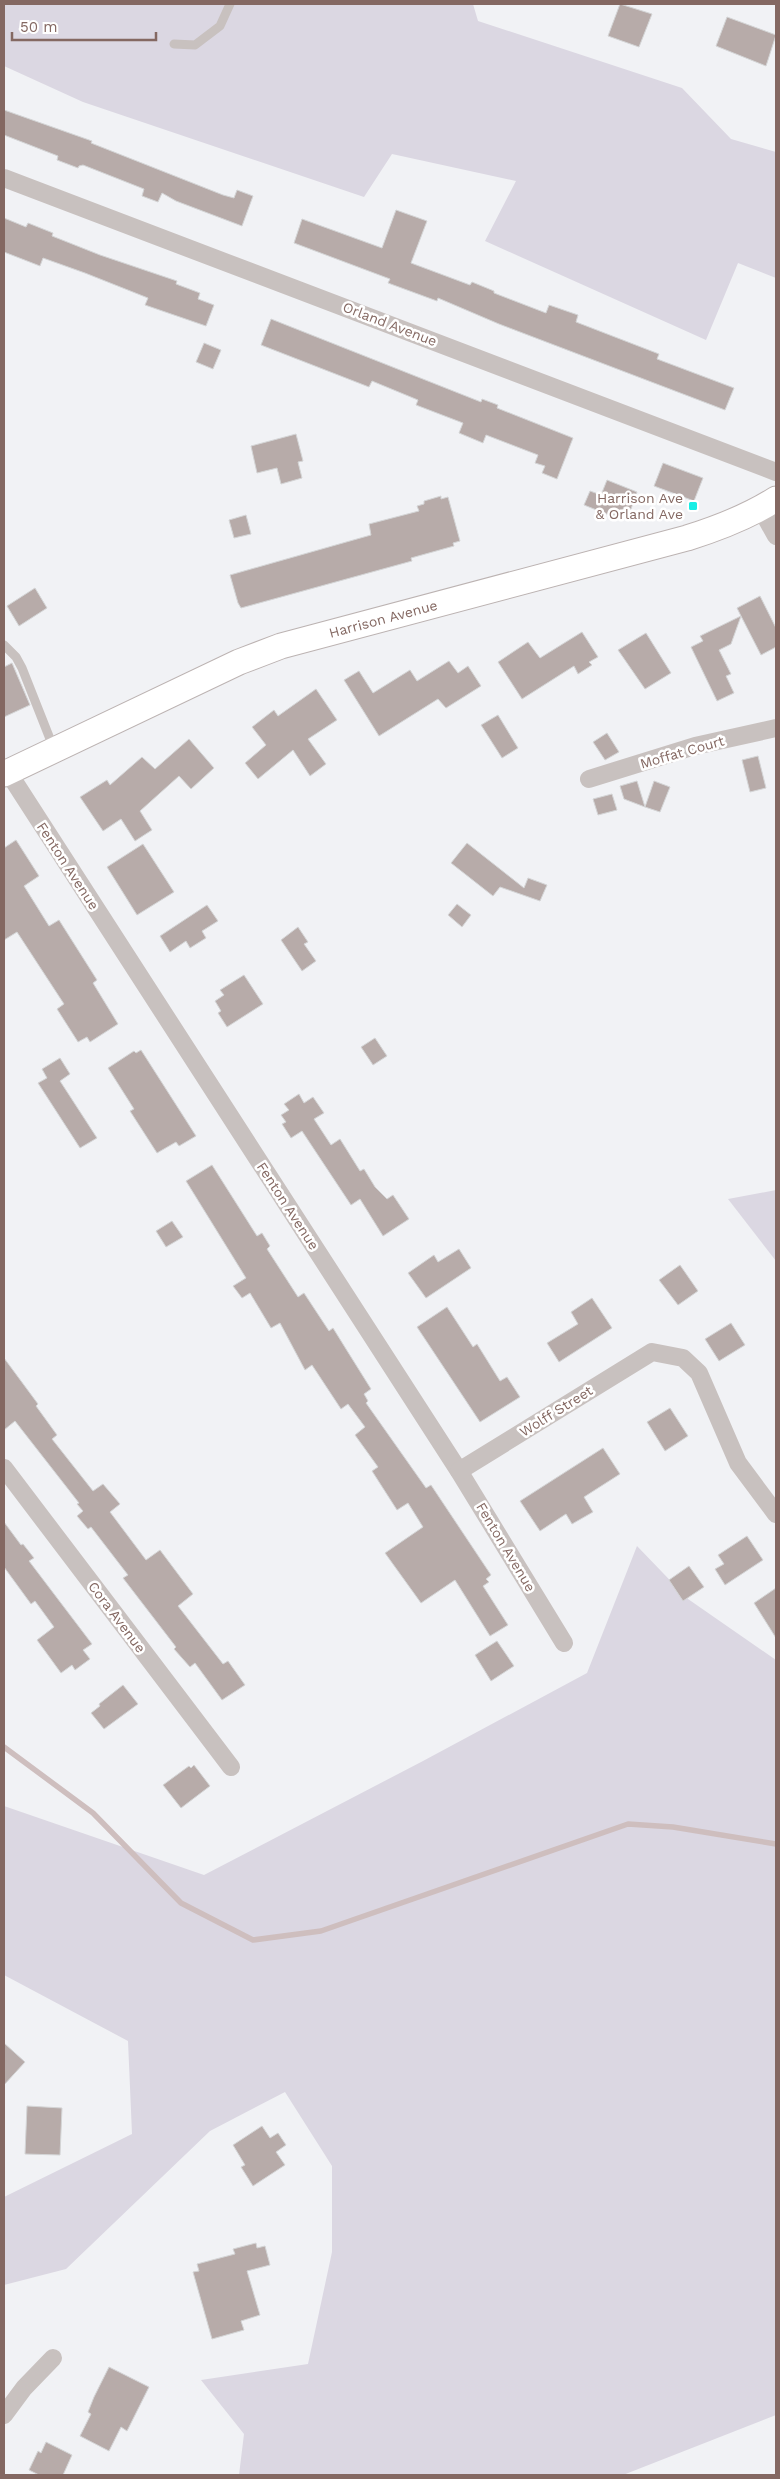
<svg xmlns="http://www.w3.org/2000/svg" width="780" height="2479" viewBox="0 0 780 2479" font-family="'Work Sans',sans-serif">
  <rect width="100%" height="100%" fill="#f1f2f5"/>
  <g fill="#dbd7e2">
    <polygon points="4,4 473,4 478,21 682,88 731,139 776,152 776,278 738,263 706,340 485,241 516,181 392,154 364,197 83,102 4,66"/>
    <polygon points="776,1190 776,1261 728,1199"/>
    <polygon points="637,1546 688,1599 776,1660 776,2415 623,2475 239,2475 244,2434 201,2380 308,2364 332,2252 332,2166 285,2092 210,2131 66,2269 4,2285 4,2197 132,2134 128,2041 4,1975 4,1806 204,1875 423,1761 587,1673"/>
  </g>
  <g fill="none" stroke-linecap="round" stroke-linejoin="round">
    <polyline stroke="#cebebe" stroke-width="5.5" points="4,1747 93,1813 181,1903 253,1940 321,1931 628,1824 673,1827 776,1844"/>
  </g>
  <g fill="#b7aba9" stroke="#d4d5d6">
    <polygon points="620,4 652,14 639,47 608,36"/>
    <polygon points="727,17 776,35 766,66 716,46"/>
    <polygon points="4,110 92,141 91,143 223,195 234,198 237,190 253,196 242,226 176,201 162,193 158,202 142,196 144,189 83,165 79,166 78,168 57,160 58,156 4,135"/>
    <polygon points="396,210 427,221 411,263 470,285 472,282 494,291 494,293 546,313 549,305 578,315 576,322 659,354 657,359 734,388 725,410 499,324 438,298 437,301 388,283 390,279 294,243 302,219 382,248"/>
    <polygon points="4,218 26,227 28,223 53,233 52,236 100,255 177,281 176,284 200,293 198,299 214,305 206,326 145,305 148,298 85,273 43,258 40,266 4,252"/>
    <polygon points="271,319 481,402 482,399 498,405 497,408 573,438 557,479 542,473 545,466 535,463 538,455 486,435 483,443 459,433 463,423 416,405 418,400 372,381 369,387 261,345"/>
    <polygon points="204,343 221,350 213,369 196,362"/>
    <polygon points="296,434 303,461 298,462 302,478 281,484 277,468 257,473 251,446"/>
    <polygon points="663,463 703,478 694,501 654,486"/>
    <polygon points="607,480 637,492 631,509 624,507 619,519 584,505 590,491 601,495"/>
    <polygon points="441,496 441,499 448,497 460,541 453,543 454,546 411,558 412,561 241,608 238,603 230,575 371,535 369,524 419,511 417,506 424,504 424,501"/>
    <polygon points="246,515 251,534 234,538 229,520"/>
    <polygon points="35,588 47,608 19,626 7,606"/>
    <polygon points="760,596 776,628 776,647 761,655 741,616 731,644 719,650 731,674 726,676 734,693 717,701 691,647 703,641 700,636 741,616 737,608"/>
    <polygon points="582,632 598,657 589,662 592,665 578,674 574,666 522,699 498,662 528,642 540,658"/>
    <polygon points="646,633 671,673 645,689 618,650"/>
    <polygon points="449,661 458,673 468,666 481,686 446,708 438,699 379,736 344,680 359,671 373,693 410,670 417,681"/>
    <polygon points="12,663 30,705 4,717 4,667"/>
    <polygon points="316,689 337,720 308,739 326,764 310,776 293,750 258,779 245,763 266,745 252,727 274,710 278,716"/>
    <polygon points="498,715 518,748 502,758 481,725"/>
    <polygon points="607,733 619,752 605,760 593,742"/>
    <polygon points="189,739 214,768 191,789 179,776 140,811 152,830 135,841 121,819 103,831 80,797 107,780 110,785 142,757 155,769"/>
    <polygon points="758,756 766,788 750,792 742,760"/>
    <polygon points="637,781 645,807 624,799 620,786"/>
    <polygon points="654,781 670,787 660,812 645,807"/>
    <polygon points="612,794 617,810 598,815 593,799"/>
    <polygon points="16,840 39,876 24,886 49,926 59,920 97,980 93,983 118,1024 90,1042 87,1037 78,1042 57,1009 64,1004 17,932 4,940 4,848"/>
    <polygon points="467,843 524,888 528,878 547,885 540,901 500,887 493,896 451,863"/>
    <polygon points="143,844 174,892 137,915 107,867"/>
    <polygon points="457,904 471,915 462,927 448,915"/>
    <polygon points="207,905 218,921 202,931 206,938 190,948 186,941 170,952 160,936"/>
    <polygon points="298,927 308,942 304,944 316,961 302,971 281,940"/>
    <polygon points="244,975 263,1004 227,1027 218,1013 221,1011 215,1001 224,995 220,990"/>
    <polygon points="375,1038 387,1056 373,1065 361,1047"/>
    <polygon points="141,1050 196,1136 179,1146 176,1142 157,1153 130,1111 134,1109 108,1068 134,1051 136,1053"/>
    <polygon points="60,1058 70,1074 60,1081 97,1138 80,1148 38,1083 47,1078 42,1069"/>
    <polygon points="299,1094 304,1103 313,1097 324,1113 314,1119 331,1145 340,1139 360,1171 364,1169 375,1187 387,1199 393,1195 409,1219 383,1236 360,1199 351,1205 302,1131 291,1138 282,1124 286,1122 281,1115 289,1110 284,1104"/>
    <polygon points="212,1165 257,1236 262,1233 270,1246 267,1249 298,1297 304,1293 329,1331 333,1328 346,1349 371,1389 364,1394 368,1401 366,1403 426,1488 431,1485 491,1575 486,1579 489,1582 483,1586 508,1625 490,1636 455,1580 421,1603 385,1553 423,1527 408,1503 397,1510 372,1471 378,1467 355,1435 365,1427 348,1404 341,1409 312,1365 305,1370 280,1323 271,1328 250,1293 242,1298 233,1286 246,1278 186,1181"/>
    <polygon points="172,1221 183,1237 166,1247 156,1231"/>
    <polygon points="459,1249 471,1268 426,1298 408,1273 434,1255 438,1262"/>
    <polygon points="680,1265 698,1291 678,1305 659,1280"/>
    <polygon points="592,1298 612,1328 559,1362 547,1343 578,1324 571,1312"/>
    <polygon points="447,1307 473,1347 477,1344 500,1381 507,1377 520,1397 480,1422 417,1327"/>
    <polygon points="731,1323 745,1345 719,1361 705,1339"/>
    <polygon points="4,1358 38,1404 36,1406 57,1435 52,1439 93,1491 103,1484 120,1504 110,1512 146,1560 160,1550 193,1594 178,1606 223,1664 228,1661 245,1685 222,1700 195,1663 190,1667 174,1649 176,1647 123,1578 128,1575 91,1527 88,1529 77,1516 83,1511 77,1504 79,1503 15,1421 4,1430"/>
    <polygon points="670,1408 688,1436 665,1451 647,1422"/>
    <polygon points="603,1448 620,1474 584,1497 593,1512 572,1524 566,1514 540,1531 520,1501"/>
    <polygon points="4,1522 21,1545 23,1544 34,1558 29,1561 92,1644 83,1650 90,1659 75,1670 72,1665 61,1673 37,1640 54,1627 35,1601 31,1604 4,1567"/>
    <polygon points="747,1536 763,1560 725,1585 715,1569 724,1564 718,1555"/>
    <polygon points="689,1566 704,1587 683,1601 669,1580"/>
    <polygon points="776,1588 776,1638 754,1603"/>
    <polygon points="497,1641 514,1666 491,1681 475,1655"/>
    <polygon points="123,1685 138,1704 104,1729 91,1713 100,1706 99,1704"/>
    <polygon points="194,1765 210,1786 181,1808 163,1785 189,1766 191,1768"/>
    <polygon points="4,2043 25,2062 4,2085"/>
    <polygon points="27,2106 62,2108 60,2155 25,2154"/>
    <polygon points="262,2126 270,2138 278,2133 286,2145 276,2152 285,2165 253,2186 241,2167 245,2165 233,2145"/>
    <polygon points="256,2243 257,2248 265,2246 270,2265 247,2271 260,2315 241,2321 244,2330 212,2339 193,2272 199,2271 197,2264 235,2254 233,2249"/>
    <polygon points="109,2367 149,2387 127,2431 121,2427 109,2451 80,2436 91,2414 88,2412 94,2397"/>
    <polygon points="46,2442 72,2455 63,2475 39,2475 29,2470 38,2451 41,2453"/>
  </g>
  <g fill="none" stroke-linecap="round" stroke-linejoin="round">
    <defs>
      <g id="secondary">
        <path id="s1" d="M4,774L239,662L281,646L687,538C719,528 748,517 776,499"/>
      </g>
    </defs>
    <use href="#secondary" stroke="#bcb3b2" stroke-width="27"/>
    <g stroke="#c8c1bf" stroke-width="9">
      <polyline points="174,44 195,45 220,26 230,4"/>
      <polyline points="4,645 16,657 22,668 54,749"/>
    </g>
    <g stroke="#c8c1bf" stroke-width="18">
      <polyline points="4,178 776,472"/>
      <polyline points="761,509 776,536"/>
      <polyline points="8,772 459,1471 564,1643"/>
      <polyline points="589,779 695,746 776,728"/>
      <polyline points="4,1468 231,1767"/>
      <polyline points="459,1471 652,1352 683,1358 699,1373 738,1463 776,1514"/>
      <polyline points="4,2415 24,2388 53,2358"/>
    </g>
    <use href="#secondary" stroke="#fff" stroke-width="25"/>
  </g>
  <rect fill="#18eee5" stroke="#fff" stroke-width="2" x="688" y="501" width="10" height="10" rx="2.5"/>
  <g text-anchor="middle" stroke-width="5" stroke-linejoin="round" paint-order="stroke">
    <g font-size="14" fill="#846862" stroke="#fff">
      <text transform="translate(390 324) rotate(21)" y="5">Orland Avenue</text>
      <text dy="5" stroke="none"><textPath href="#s1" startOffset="411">Harrison Avenue</textPath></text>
      <text transform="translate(682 752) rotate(-16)" y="5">Moffat Court</text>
      <text transform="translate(68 866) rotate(57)" y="5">Fenton Avenue</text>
      <text transform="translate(288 1206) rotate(57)" y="5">Fenton Avenue</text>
      <text transform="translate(556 1411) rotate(-32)" y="5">Wolff Street</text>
      <text transform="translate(506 1547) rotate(59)" y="5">Fenton Avenue</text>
      <text transform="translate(117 1617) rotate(53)" y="5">Cora Avenue</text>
    </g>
    <g font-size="14" fill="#846862" stroke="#fff" text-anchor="end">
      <text x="683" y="503">Harrison Ave<tspan x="683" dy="16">&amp; Orland Ave</tspan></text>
    </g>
  </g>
  <rect width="780" height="2479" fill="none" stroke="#846862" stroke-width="10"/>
  <path d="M12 32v8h144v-8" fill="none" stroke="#846862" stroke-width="2.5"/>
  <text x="20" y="32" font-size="15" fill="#846862" stroke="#ffffff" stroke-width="4" paint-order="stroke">50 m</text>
</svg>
